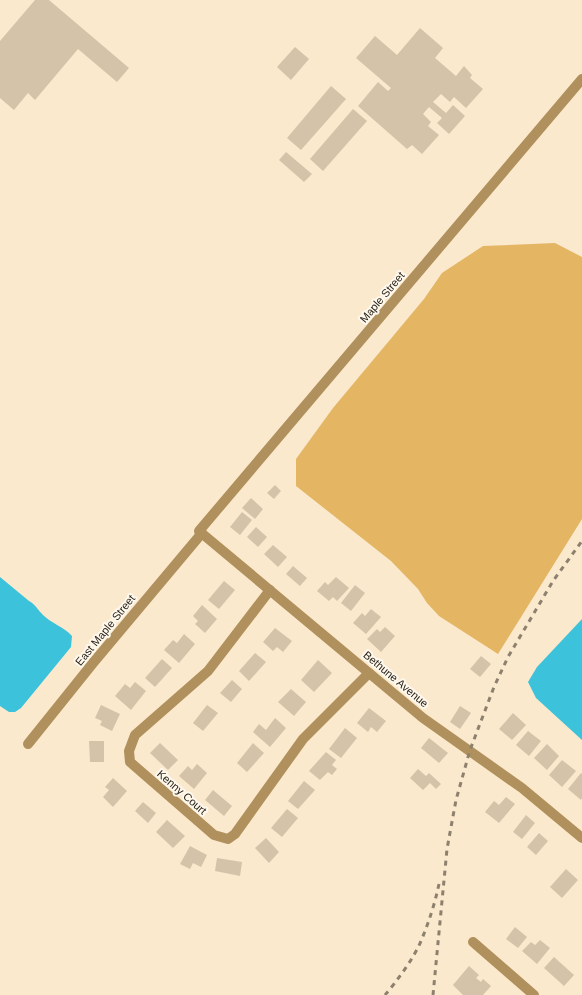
<svg xmlns="http://www.w3.org/2000/svg" width="582" height="995" viewBox="0 0 582 995" font-family="Helvetica,sans-serif">
  <rect width="100%" height="100%" fill="#fbe9cd"/>
  <polygon fill="#e4b563" points="555,243 582,257 582,519 498,654 439,616 427,603 418,589 391,561 296,486 296,459 333,408 424,299 442,273 483,246"/>
  <g fill="#3cc2da">
    <path d="M0,577L29,601C35,604 38,610 43,615C51,623 64,627 72,636L71,647L21,708L15,712H9L0,706Z"/>
    <polygon points="582,619 582,740 536,698 528,682 537,667"/>
  </g>
  <g fill="#d4c3a8">
    <polygon points="35,0 49,0 129,68 117,82 78,49 35,100 28,93 14,110 0,98 0,41"/>
    <polygon points="420,28 443,48 435,58 456,76 464,66 472,75 470,78 483,89 466,108 454,97 450,102 441,94 433,102 446,113 453,105 465,116 449,134 437,123 442,118 429,107 423,114 431,122 428,126 439,135 422,154 412,145 407,149 358,106 378,82 388,91 391,88 356,58 375,36 397,55"/>
    <polygon points="295,47 309,59 291,80 277,67"/>
    <polygon points="331,86 346,99 301,150 287,138"/>
    <polygon points="353,109 367,121 323,171 310,159"/>
    <polygon points="286,152 312,174 304,182 279,160"/>
    <polygon points="275,485 281,491 274,499 267,493"/>
    <polygon points="251,498 263,509 255,519 242,508"/>
    <polygon points="242,512 252,520 240,535 230,527"/>
    <polygon points="256,527 267,537 258,547 247,537"/>
    <polygon points="273,545 287,557 278,567 264,554"/>
    <polygon points="293,566 307,578 300,586 286,574"/>
    <polygon points="336,577 349,588 337,601 333,597 329,601 317,591 325,582 328,585"/>
    <polygon points="224,581 235,590 219,609 208,600"/>
    <polygon points="355,585 365,593 351,611 341,603"/>
    <polygon points="202,605 217,619 205,633 195,624 198,621 193,616"/>
    <polygon points="371,609 381,617 366,634 353,623 362,613 365,616"/>
    <polygon points="385,627 395,636 381,652 367,639 377,629 380,632"/>
    <polygon points="275,628 292,641 283,652 277,647 273,651 263,642"/>
    <polygon points="184,634 195,644 179,663 164,650 173,640 177,643"/>
    <polygon points="255,653 266,662 249,681 239,671"/>
    <polygon points="481,656 491,664 480,677 470,669"/>
    <polygon points="162,659 172,668 155,687 145,678"/>
    <polygon points="318,660 332,673 314,692 301,680"/>
    <polygon points="232,680 242,689 231,702 220,693"/>
    <polygon points="135,682 146,691 131,710 115,696 125,684 130,688"/>
    <polygon points="291,689 306,702 294,716 278,702"/>
    <polygon points="101,705 120,714 112,731 100,725 102,721 95,718"/>
    <polygon points="207,705 218,713 203,731 193,723"/>
    <polygon points="460,706 471,713 460,729 450,722"/>
    <polygon points="369,708 386,721 377,732 371,727 368,732 357,723"/>
    <polygon points="513,713 526,725 512,740 499,729"/>
    <polygon points="275,718 286,728 270,747 253,732 259,724 266,730"/>
    <polygon points="345,728 357,738 341,758 329,749"/>
    <polygon points="528,731 541,741 529,756 516,745"/>
    <polygon points="429,738 448,753 439,763 421,748"/>
    <polygon points="89,741 104,741 104,762 90,762"/>
    <polygon points="160,743 178,760 168,770 150,753"/>
    <polygon points="253,743 264,753 247,772 237,763"/>
    <polygon points="547,744 559,756 547,770 534,758"/>
    <polygon points="326,752 336,760 332,765 337,769 332,775 328,772 320,780 309,771"/>
    <polygon points="562,760 576,771 562,787 549,775"/>
    <polygon points="197,764 207,773 194,789 179,776 188,766 192,770"/>
    <polygon points="418,769 426,776 429,773 441,784 436,789 430,783 423,790 410,778"/>
    <polygon points="581,773 582,774 582,798 581,800 568,789"/>
    <polygon points="113,778 127,791 113,807 103,797 109,790 105,787"/>
    <polygon points="304,781 315,790 298,809 288,801"/>
    <polygon points="213,790 232,806 224,816 205,800"/>
    <polygon points="506,797 515,804 499,823 485,812 494,801 499,805"/>
    <polygon points="143,802 156,813 148,823 135,811"/>
    <polygon points="287,809 298,818 282,837 271,828"/>
    <polygon points="526,815 535,823 522,839 513,832"/>
    <polygon points="167,820 185,836 173,848 156,832"/>
    <polygon points="539,833 548,841 536,855 527,847"/>
    <polygon points="266,838 279,852 269,863 255,848"/>
    <polygon points="190,846 207,855 201,867 193,863 190,869 180,864"/>
    <polygon points="217,858 242,862 240,876 215,871"/>
    <polygon points="566,869 578,880 562,898 550,887"/>
    <polygon points="515,927 527,937 518,948 506,939"/>
    <polygon points="540,940 550,948 537,964 522,951 531,942 535,945"/>
    <polygon points="554,957 574,975 564,986 544,968"/>
    <polygon points="469,966 479,975 476,978 481,982 483,979 491,986 483,995 463,995 453,985"/>
  </g>
  <g fill="none" stroke-linecap="round" stroke-linejoin="round">
    <g stroke="#b0905c" stroke-width="10">
      <polyline points="582,79 199,531 423,718 522,788 582,838"/>
      <polyline points="270,590 208,671 135,735 129,751 130,762 214,835 228,839 235,834 303,739 369,673"/>
      <polyline points="28,744 93,663 202,533"/>
      <polyline points="473,942 534,995"/>
    </g>
    <g stroke="#8d816e" stroke-width="3" stroke-dasharray="5 5" stroke-linecap="butt">
      <path d="M385,995C397,981 414,958 421,941C429,922 435,903 439,884"/>
      <polyline points="433,995 447,849 456,800 470,750 494,687 508,657 553,581 582,541"/>
    </g>
  </g>
  <g text-anchor="middle" stroke-width="4" stroke-linejoin="round" paint-order="stroke">
    <g font-size="11" fill="#231c12" stroke="#fff8ed">
      <text transform="translate(382 297) rotate(-50)" y="4">Maple Street</text>
      <text transform="translate(105 630) rotate(-51)" y="4">East Maple Street</text>
      <text transform="translate(396 679) rotate(40)" y="4">Bethune Avenue</text>
      <text transform="translate(182 792) rotate(41)" y="4">Kenny Court</text>
    </g>
  </g>
</svg>
